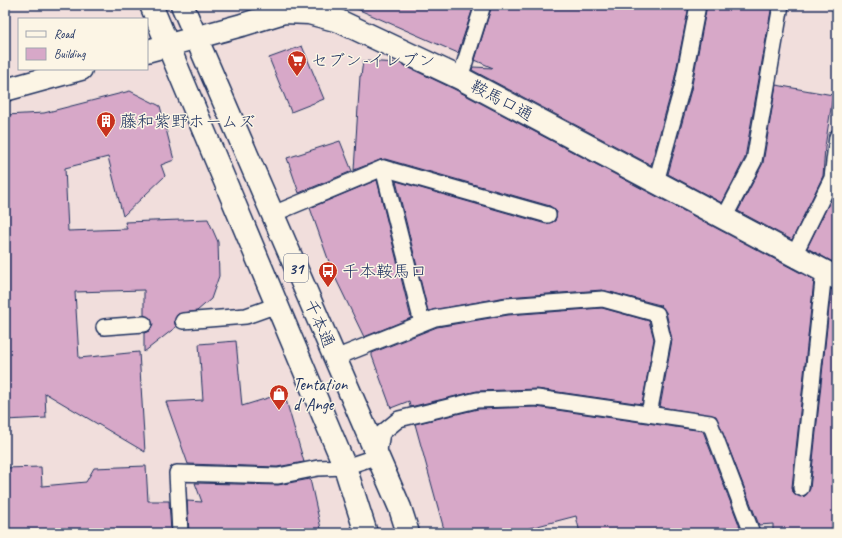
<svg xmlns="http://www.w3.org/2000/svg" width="842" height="538" viewBox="0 0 842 538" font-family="Caveat,'Klee One',sans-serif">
  <rect width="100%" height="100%" fill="#f1dedc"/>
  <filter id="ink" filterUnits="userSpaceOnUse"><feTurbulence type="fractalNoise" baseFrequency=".025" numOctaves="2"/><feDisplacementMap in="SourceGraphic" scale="8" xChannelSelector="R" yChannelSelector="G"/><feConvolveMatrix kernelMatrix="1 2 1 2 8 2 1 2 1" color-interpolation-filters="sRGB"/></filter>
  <g filter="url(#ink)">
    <g fill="#d7a8c8" stroke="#1b2f5e">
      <polygon points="348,5 474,5 458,53"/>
      <polygon points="492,5 638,5 659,9 660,5 689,6 673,86 651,165 472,70 473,67 493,68 475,60"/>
      <polygon points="707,5 772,5 745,158 722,203 668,174 691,90"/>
      <polygon points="302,46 324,99 291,112 269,58"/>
      <polygon points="363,61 399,63 454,89 814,280 792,487 793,492 800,497 805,496 810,489 831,289 837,293 837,533 773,533 773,524 759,525 716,416 660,407 672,340 666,312 660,305 602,290 506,297 428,311 396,181 546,224 555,221 557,212 550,206 385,159 380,160 354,170 360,76 361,76"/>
      <polygon points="776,85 833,95 825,147 823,176 792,240 738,211 763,163"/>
      <polygon points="130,91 160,106 174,160 161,165 165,176 123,216 108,157 65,168 68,231 127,229 125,222 208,219 218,242 219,276 211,299 197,311 178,314 174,321 176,327 144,352 144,333 149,331 153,324 151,319 144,315 144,290 75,292 79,358 139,352 145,452 45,393 46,418 5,420 5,115 44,113"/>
      <polygon points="340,141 352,171 299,193 287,158"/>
      <polygon points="377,180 411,318 364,337 333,273 310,208"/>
      <polygon points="830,201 837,205 837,254 833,262 807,248"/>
      <polygon points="602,308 649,321 654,339 642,404 537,389 477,391 410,407 409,401 391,408 372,356 372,353 437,327 508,315"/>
      <polygon points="236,341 242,406 284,393 304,462 277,467 188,464 166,402 203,400 199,344"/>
      <polygon points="536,407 703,431 740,527 690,533 580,533 576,516 511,533 445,533 415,424 478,409"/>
      <polygon points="146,466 148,501 169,501 171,532 5,533 5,468 41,467 42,486 86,482 94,468"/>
      <polygon points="310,479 322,533 283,533 283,531 189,532 187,501 202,502 195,483 278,485"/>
    </g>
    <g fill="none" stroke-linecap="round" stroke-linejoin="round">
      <defs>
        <g id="lane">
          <polyline points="460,78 483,5"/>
          <polyline points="383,168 422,323"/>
          <polyline points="656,182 682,88 698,5"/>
          <polyline points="273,214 383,168 548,215"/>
          <polyline points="724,218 754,161 781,5"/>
          <polyline points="794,255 832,178 837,137"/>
          <polyline points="183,321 246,316 277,305"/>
          <polyline points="104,327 144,324"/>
          <polyline points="335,358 435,318 507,306 603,299 657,314 663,339 649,414"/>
          <polyline points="801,488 824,271"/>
          <polyline points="180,533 177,473 278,476 318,468 345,467 378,456 382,433 399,419 477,400 537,398 710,423 752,533"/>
        </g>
        <g id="street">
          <polyline points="147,51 242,25 284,12 309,13 339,21 460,78 837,278"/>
          <polyline points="5,90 81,69"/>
        </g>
        <g id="primary">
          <polyline points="151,5 345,467 366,533"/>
          <polyline points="182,5 400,508 408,533"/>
        </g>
      </defs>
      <use href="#lane" stroke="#1b2f5e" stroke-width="18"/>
      <use href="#street" stroke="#1b2f5e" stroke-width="25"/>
      <use href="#primary" stroke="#1b2f5e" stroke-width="25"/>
      <use href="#lane" stroke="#fcf5e5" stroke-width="15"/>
      <use href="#street" stroke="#fcf5e5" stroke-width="22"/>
      <use href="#primary" stroke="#fcf5e5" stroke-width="22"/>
    </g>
  </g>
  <defs>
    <symbol id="supermarket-pin" viewBox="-11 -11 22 30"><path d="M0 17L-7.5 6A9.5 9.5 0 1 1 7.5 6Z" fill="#c8321e" stroke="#fcf5e5"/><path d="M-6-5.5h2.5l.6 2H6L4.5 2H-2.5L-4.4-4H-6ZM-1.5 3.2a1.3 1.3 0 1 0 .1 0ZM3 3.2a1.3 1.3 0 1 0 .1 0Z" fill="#fff"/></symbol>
    <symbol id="building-pin" viewBox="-11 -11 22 30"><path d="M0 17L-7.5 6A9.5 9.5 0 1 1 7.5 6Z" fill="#c8321e" stroke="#fcf5e5"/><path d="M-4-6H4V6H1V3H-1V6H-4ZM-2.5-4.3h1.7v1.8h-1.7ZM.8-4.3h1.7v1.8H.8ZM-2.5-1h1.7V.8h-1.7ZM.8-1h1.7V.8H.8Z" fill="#fff"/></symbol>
    <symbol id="bus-pin" viewBox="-11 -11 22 30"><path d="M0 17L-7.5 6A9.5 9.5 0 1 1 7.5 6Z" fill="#c8321e" stroke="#fcf5e5"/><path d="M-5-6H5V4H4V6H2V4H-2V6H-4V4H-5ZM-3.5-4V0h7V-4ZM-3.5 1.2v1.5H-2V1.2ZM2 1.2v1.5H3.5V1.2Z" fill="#fff"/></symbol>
    <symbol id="shop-pin" viewBox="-11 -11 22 30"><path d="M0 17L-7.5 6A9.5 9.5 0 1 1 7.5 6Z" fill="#c8321e" stroke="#fcf5e5"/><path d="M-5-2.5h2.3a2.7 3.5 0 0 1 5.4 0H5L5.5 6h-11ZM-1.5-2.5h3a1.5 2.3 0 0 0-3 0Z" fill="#fff"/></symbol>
  </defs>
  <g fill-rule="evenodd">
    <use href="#supermarket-pin" x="286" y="49" width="22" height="30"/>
    <use href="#building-pin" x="95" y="110" width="22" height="30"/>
    <use href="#bus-pin" x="317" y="260" width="22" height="30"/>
    <use href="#shop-pin" x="268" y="383" width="22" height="30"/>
  </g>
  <g text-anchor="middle" stroke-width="3" stroke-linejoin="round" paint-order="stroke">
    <rect fill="#fcf5e5" stroke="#5e6a86" stroke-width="1" x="284" y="254" width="24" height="28" rx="3"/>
    <g font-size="16" font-weight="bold" fill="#1b2f5e">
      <text x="296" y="274">31</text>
    </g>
    <g font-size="17" fill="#1b2f5e" stroke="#fcf5e5" text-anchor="start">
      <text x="311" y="66">セブン-イレブン</text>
      <text x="120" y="127">藤和紫野ホームズ</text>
      <text x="342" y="277">千本鞍馬口</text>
      <text x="293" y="390">Tentation<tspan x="293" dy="20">d' Ange</tspan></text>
    </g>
    <g font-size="17" fill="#1b2f5e" stroke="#fcf5e5">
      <text transform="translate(502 100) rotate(28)" y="6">鞍馬口通</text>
      <text transform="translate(320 323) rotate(66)" y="6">千本通</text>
    </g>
  </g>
  <rect width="842" height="538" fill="none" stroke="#fcf5e5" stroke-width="20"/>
  <rect x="10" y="10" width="822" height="518" fill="none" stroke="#1b2f5e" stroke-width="1.5" filter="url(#ink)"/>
  <rect x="18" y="18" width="130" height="52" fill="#fcf5e5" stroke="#a2a6af"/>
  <rect x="26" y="31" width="20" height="6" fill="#fcf5e5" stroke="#a2a6af"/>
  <text x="54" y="38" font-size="12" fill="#1b2f5e">Road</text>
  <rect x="26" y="48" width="20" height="12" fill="#d7a8c8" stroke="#a2a6af"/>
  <text x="54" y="58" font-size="12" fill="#1b2f5e">Building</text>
</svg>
